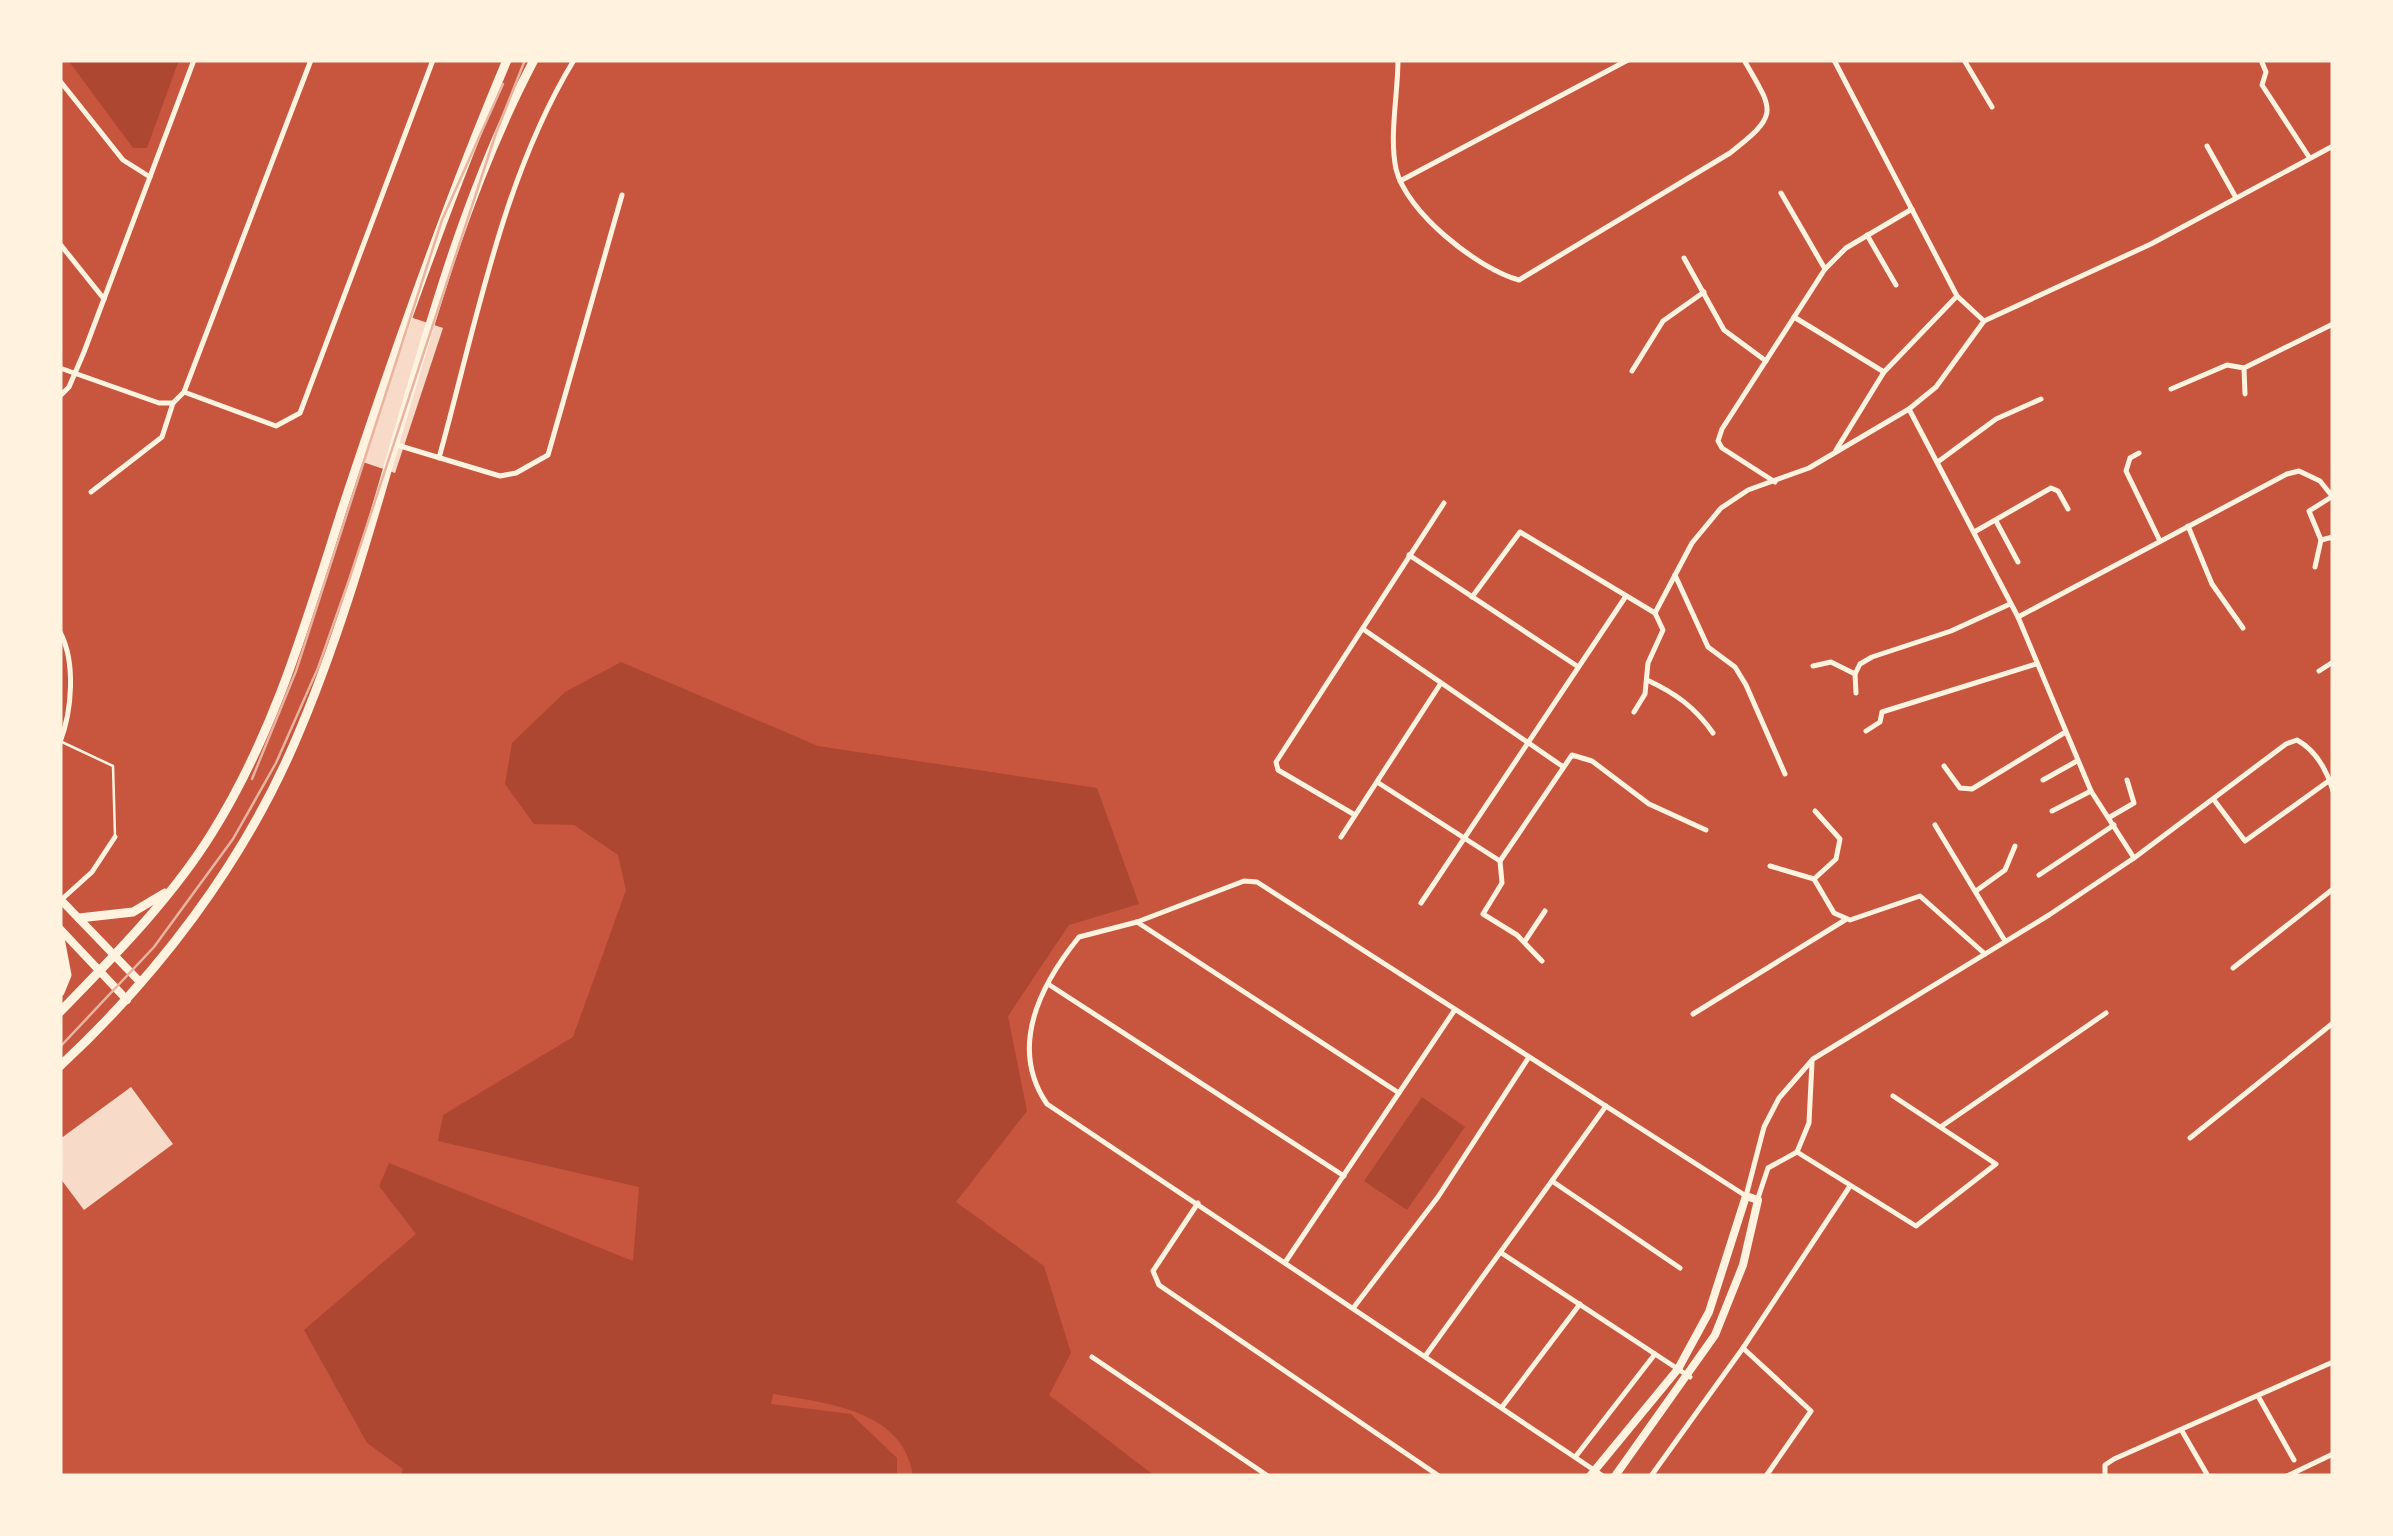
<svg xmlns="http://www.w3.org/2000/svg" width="2393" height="1536" viewBox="0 0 2393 1536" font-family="Raleway,sans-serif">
  <rect width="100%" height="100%" fill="#c8553d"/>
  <g fill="#ae4732">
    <polygon points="68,60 179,60 147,148 133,148"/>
    <path d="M621,662L818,746L1097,788L1139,904L1069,925L1008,1016L1027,1111L956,1202L1044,1266L1071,1353L1049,1395L1155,1476H913C904,1410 826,1403 773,1394L771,1404L851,1414L897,1458V1476H401L403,1469L367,1443L304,1330L416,1234L379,1186L389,1163L633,1261L639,1187L438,1141L443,1115L573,1037L626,890L618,855L574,825L534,824L505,784L512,743L565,692Z"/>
    <polygon points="1422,1097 1465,1127 1407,1210 1364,1181"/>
  </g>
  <g fill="#f7dbc8">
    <polygon points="407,316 443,328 395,473 360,461"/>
    <polygon points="131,1087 173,1144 84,1210 60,1178 60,1139"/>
  </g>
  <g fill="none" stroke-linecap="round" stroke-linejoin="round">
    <polyline stroke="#fff3e0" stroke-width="2.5" points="62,742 113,766 115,836"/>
    <g stroke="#fff3e0" stroke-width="5">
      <path d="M1398,60C1398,94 1389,136 1396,169C1406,212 1478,269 1519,280L1730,153C1780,114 1774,112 1744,60"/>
      <polyline points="1834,60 1957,296 1984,321"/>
      <polyline points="1964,60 1992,107"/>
      <polyline points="2261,60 2266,72 2262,85 2309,157"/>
      <polyline points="60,81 123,160 150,177"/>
      <polyline points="2207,146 2235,196"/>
      <polyline points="1400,181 1628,60"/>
      <polyline points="1781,193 1825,269"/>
      <polyline points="1867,235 1896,285"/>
      <polyline points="60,244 104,299"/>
      <polyline points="1684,258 1724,330 1766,361"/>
      <polyline points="1794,317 1884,372"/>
      <polyline points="60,368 159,403 173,403 184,392 311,60"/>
      <polyline points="1632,371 1663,321 1704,292"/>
      <polyline points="2171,389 2227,365 2244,368"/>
      <polyline points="184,392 276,426 300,413 433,60"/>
      <polyline points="2245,394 2244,368 2333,324"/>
      <polyline points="60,396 69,387 84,352 194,60"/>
      <polyline points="1909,409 2018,617 2091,791 2134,858"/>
      <polyline points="397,445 500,476 516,473 548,455 622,195"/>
      <polyline points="1836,450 1884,372 1957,296"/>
      <polyline points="2139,453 2130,458 2126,471 2159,539"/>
      <path d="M439,458C476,325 502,178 574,60"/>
      <polyline points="1939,461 1996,419 2041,399"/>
      <polyline points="1775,482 1722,448 1718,441 1722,429 1825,269 1846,248 1912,209"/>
      <polyline points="91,492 162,437 173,403"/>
      <polyline points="2333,496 2309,511 2321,540 2333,537"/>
      <polyline points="1996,521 2018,562"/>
      <polyline points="2188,526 2212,584 2243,628"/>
      <polyline points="1976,531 2051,488 2058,491 2068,509"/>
      <polyline points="1409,555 1577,666"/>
      <polyline points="2315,567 2321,540"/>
      <polyline points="1675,575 1708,647 1735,667 1746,685 1785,774"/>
      <polyline points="1472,597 1520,532 1655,613"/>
      <polyline points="1655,613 1692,543 1721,508 1748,490 1809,468 1909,409 1936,387 1984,321 2151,244 2333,146"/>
      <polyline points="2018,617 2287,474 2299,471 2320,481 2332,496"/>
      <polyline points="1363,629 1562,766"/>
      <path d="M60,632C76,662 72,711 60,742"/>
      <polyline points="1813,666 1831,662 1855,674"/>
      <polyline points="2319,671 2333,662"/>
      <path d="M1647,680C1675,693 1695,707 1713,733"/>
      <polyline points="1856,693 1855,674 1860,664 1872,657 1951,631 2010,604"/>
      <polyline points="1634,712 1645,694 1648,663 1663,630 1655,613"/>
      <polyline points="1866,731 1880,722 1882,712 2036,664"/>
      <polyline points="1944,766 1960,788 1972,789 2064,733"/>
      <polyline points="2043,780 2077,761"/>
      <polyline points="1377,782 1500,861 1502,883 1483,914 1517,935 1542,961"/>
      <polyline points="2214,800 2245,841 2330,780"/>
      <polyline points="1815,811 1840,839 1836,859 1814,879 1834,913 1850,920 1920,896 1985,954"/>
      <polyline points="2052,811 2091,791"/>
      <polyline points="1355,815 1278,770 1276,762 1444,503"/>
      <polyline points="2110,817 2134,803 2127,780"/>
      <polyline points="1935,825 2005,941"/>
      <polyline points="1341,837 1441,683"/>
      <polyline points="1500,861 1572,755 1592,761 1649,804 1706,830"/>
      <polyline points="1770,866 1814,879"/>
      <polyline points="2039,875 2114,825"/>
      <polyline points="1976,891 2005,870 2015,846"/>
      <polyline points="61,900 92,872 115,837"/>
      <polyline points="1421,903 1626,596"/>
      <polyline points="1137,922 1399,1093"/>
      <polyline points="1525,941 1545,911"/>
      <polyline points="2233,968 2333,889"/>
      <polyline points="1048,984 1344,1176"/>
      <polyline points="1693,1014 1845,920"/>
      <polyline points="1942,1126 2106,1013"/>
      <polyline points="2190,1138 2333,1023"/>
      <polyline points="1797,1152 1809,1123 1812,1062"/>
      <polyline points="1552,1181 1680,1268"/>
      <polyline points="1758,1198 1768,1168 1797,1152 1916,1226 1996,1164 1893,1096"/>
      <polyline points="1198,1203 1153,1271 1159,1285 1439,1476"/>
      <polyline points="1503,1254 1690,1377"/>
      <polyline points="1286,1261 1454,1011"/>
      <polyline points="1354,1307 1438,1197 1529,1057"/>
      <polyline points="1743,1348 1811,1411 1766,1476"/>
      <polyline points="1426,1355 1606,1106"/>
      <polyline points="1092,1357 1268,1476"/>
      <polyline points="2258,1396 2294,1460"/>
      <polyline points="1502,1407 1580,1304"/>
      <polyline points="2182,1431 2208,1476"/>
      <polyline points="1576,1456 1655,1354"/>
      <path d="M1603,1476L1047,1104C1008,1047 1041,984 1079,937L1137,922L1244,881L1257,882L1746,1196L1764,1127L1779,1098L1813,1059L2049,915L2134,858L2286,744L2297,740C2317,751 2327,771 2333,791"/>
      <polyline points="1651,1476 1743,1348 1850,1186"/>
      <polyline points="2105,1476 2105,1465 2114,1459 2333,1362"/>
      <polyline points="2287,1476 2333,1454"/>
    </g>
    <polyline stroke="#fff3e0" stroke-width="8" points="1590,1476 1678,1369 1709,1312 1746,1196 1758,1200 1743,1265 1715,1335 1615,1476"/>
    <g stroke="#fff3e0" stroke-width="8">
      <polyline points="60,899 141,983"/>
      <polyline points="60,929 127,1000"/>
    </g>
    <g stroke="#fff3e0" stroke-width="9">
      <polyline points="79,918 133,912 165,893"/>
      <polyline points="60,938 67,975 60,992"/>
      <path d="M60,1012C114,956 171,899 212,833C275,732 306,622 342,510C392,358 445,207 507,60"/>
      <path d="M60,1066C157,976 241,866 294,744C390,523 421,274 534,60"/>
    </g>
    <g stroke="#e9b49f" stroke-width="2.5">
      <polyline points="252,779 296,671 442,220 503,84"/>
      <polyline points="60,1047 154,947 233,839 276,763 318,668 349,580 496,133 525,60"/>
    </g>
  </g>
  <rect width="2393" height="1536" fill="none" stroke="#fff3e0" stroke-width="125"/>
</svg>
